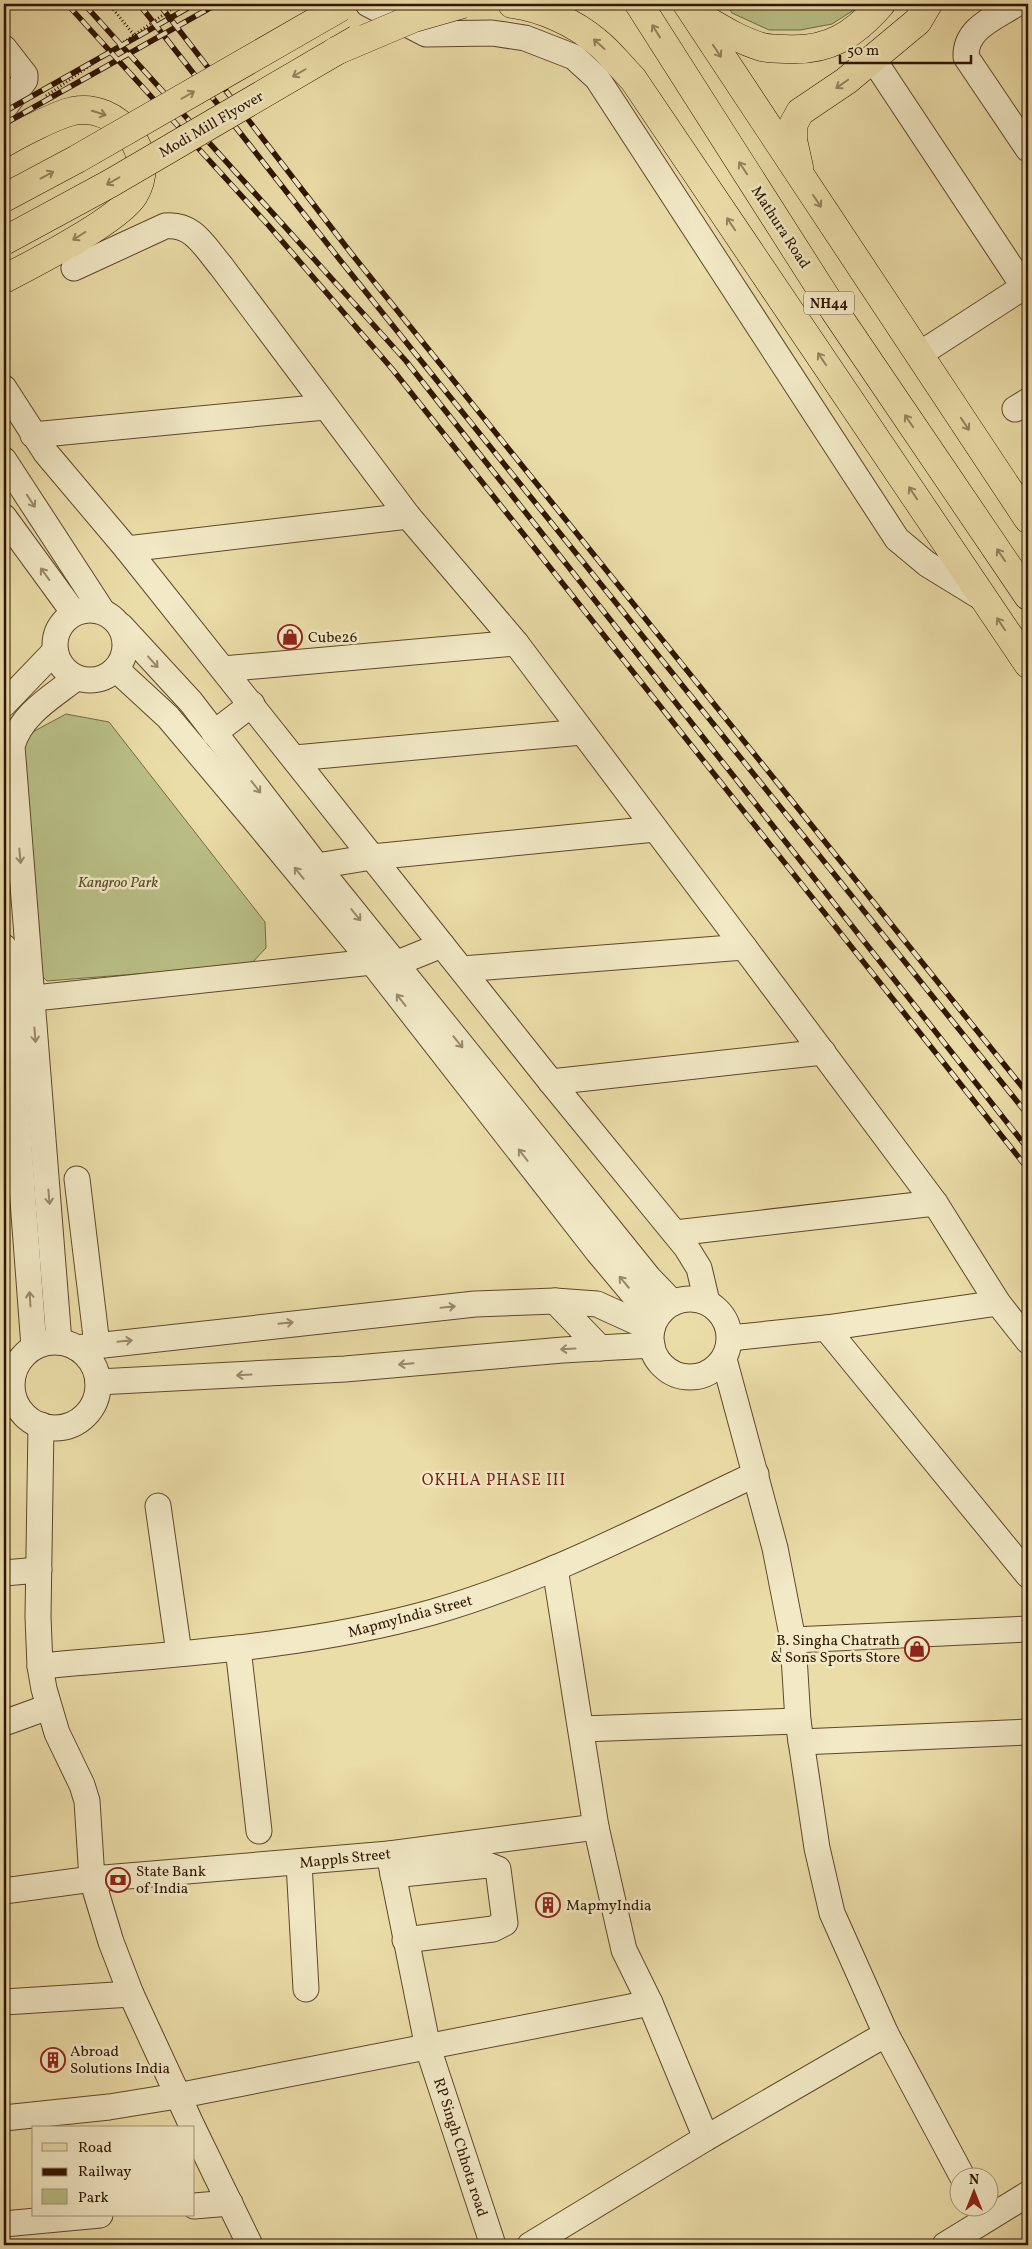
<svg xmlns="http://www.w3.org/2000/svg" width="1032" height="2249" viewBox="0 0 1032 2249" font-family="Vollkorn,serif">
  <rect width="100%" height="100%" fill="#ebdda8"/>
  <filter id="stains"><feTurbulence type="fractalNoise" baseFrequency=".004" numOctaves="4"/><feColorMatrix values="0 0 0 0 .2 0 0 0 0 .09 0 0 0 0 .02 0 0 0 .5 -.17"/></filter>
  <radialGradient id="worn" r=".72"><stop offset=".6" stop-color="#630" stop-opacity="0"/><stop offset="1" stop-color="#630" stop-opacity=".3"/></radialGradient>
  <g fill="#b9c086" stroke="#746b43">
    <polygon points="726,4 863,4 832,24 800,30 769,30 732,13"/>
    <polygon points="66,714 109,722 265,922 266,948 250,965 47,981 31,965 18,760 27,735"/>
  </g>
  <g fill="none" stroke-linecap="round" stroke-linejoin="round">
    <defs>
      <g id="minor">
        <polyline points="368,4 426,34 492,33 525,38 574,57 597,78 897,539 927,564 984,599"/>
        <path d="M1016,4C995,18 965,28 966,57L1028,149"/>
        <polyline points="4,48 25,75 25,80 4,108"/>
        <polyline points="873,59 1024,287"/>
        <path d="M74,268L165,226C193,223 204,246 221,266L408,516L516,643L744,947L935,1203L998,1303L1028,1341"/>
        <polyline points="920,354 1028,284"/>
        <polyline points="4,388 46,453 127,549 551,1082 686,1247 699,1268 707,1302"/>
        <polyline points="1015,409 1028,401"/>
        <polyline points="33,435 325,407"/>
        <polyline points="4,460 103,612"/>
        <polyline points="4,517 74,613"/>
        <polyline points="127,549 408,516"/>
        <circle cx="90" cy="645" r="35"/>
        <polyline points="121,626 191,702 317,866 649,1278 673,1303"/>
        <polyline points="223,669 516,643"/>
        <polyline points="117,670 168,717 253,818 372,962 598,1252 655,1320"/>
        <polyline points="4,704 55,651"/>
        <polyline points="214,733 252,704"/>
        <polyline points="295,758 582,732"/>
        <polyline points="317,866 372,857 655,829"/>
        <polyline points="4,947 34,1347"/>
        <polyline points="395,964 442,945"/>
        <polyline points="462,969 744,947"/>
        <polyline points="16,1000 372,962"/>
        <polyline points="551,1082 823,1052"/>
        <polyline points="77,1179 97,1345"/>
        <polyline points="675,1233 935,1203"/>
        <circle cx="690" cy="1338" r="39"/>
        <polyline points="555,1301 600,1348"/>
        <polyline points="826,1328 1028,1575"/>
        <polyline points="730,1338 826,1328 998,1303"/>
        <path d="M59,1342L12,746C21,714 52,697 76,678"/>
        <circle cx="55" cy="1385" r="43"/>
        <polyline points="77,1348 475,1304 555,1301 597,1304 652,1329"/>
        <polyline points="724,1359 775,1548 793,1640 798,1721 817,1848 832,1913 886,2034 962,2176"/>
        <polyline points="98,1382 345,1369 563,1350 652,1345"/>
        <polyline points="41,1425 38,1617 40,1666 44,1689 57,1733 82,1785 87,1801 92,1879 111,1942 131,1994 193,2128"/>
        <polyline points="158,1506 179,1653"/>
        <polyline points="555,1568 596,1827 624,1950 650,2003 706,2138"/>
        <polyline points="4,1573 39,1570"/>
        <polyline points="793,1640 1028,1629"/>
        <polyline points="238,1648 259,1831"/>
        <path d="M40,1666C171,1654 305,1648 433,1612C545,1580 650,1524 756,1474"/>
        <polyline points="4,1723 48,1707"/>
        <polyline points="582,1729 798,1721"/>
        <polyline points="801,1742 1028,1732"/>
        <polyline points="389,1854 428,2048 493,2245"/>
        <polyline points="299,1863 306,1989"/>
        <polyline points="393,1875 488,1865 498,1869 505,1923 493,1929 405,1940"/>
        <polyline points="4,1891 92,1879 389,1854 596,1827"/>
        <polyline points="4,2002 131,1994"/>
        <polyline points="4,2118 109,2107 177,2096 650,2003"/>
        <polyline points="194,2130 250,2245"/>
        <polyline points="194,2206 230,2203"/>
        <polyline points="4,2224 100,2215"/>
        <polyline points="530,2245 706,2138 886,2034"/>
        <polyline points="945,2245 1028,2194"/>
      </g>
      <path id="major" d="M4,143C19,134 56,115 73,111C118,102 159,154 134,195C119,220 33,264 4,279"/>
      <g id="highway">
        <path d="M512,4C541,8 574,22 597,42C610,52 621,67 633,79L1028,664"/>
        <polyline points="639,4 834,310 1028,596"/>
        <polyline points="687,4 1028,519"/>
        <path d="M696,14C717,26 738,40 762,47C769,49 778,49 785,49C828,52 854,35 881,4"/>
        <polyline points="799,167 793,140 793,125 800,112 846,81 918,21 928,4"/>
      </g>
    </defs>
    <use href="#minor" stroke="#5d482a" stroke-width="27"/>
    <use href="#major" stroke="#2e1600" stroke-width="29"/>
    <use href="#highway" stroke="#2e1600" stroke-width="29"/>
    <g stroke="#2e1600" stroke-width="3" stroke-dasharray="1 2.5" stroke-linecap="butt">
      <polyline points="109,4 134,35"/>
      <polyline points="46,96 179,4"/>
    </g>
    <use href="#minor" stroke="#f2e9c6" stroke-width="25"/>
    <use href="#major" stroke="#ebdda8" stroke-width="28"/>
    <use href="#highway" stroke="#ebdda8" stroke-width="28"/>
    <defs>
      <g id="rail">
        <polyline points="67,4 269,226 393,370 1028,1169"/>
        <polyline points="84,4 406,361 1028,1149"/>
        <polyline points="139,4 340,260 1028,1115"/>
        <polyline points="159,4 351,253 1028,1094"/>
        <polyline points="4,112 195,4"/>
        <polyline points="4,124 217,4"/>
      </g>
    </defs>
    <use href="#rail" stroke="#2e1600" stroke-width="5.5"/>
    <use href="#rail" stroke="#f2e9c6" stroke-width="4" stroke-dasharray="11" stroke-linecap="butt"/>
    <defs>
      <g id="major-bridge">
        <polyline points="4,198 77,159 341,7"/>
        <polyline points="4,241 111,183 357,39"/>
      </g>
      <polyline id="highway-bridge" points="336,51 414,18 463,4"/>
    </defs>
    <use href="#major-bridge" stroke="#2e1600" stroke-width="29" stroke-linecap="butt"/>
    <use href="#highway-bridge" stroke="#2e1600" stroke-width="29" stroke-linecap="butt"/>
    <use href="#major-bridge" stroke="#ebdda8" stroke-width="28"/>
    <use href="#highway-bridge" stroke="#ebdda8" stroke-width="28"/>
  </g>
  <defs><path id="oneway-shaft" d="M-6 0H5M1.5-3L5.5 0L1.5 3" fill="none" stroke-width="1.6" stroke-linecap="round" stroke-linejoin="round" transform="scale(1.25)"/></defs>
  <g stroke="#96835c">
    <use href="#oneway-shaft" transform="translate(656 31) rotate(-122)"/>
    <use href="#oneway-shaft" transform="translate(599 44) rotate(-138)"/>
    <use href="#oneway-shaft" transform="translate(717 51) rotate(56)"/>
    <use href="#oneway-shaft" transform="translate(299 73) rotate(150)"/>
    <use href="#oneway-shaft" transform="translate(842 84) rotate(145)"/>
    <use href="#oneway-shaft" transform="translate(188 95) rotate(-30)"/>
    <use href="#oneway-shaft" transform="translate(99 113) rotate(17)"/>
    <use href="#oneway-shaft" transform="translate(743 168) rotate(-123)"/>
    <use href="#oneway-shaft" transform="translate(47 175) rotate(-28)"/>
    <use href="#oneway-shaft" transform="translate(113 181) rotate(150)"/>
    <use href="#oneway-shaft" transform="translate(817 201) rotate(56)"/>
    <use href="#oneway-shaft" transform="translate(731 224) rotate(-124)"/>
    <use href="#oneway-shaft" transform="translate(79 236) rotate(148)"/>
    <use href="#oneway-shaft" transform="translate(822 359) rotate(-124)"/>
    <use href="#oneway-shaft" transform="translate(909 421) rotate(-124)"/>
    <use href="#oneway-shaft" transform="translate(965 424) rotate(56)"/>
    <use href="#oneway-shaft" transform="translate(913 493) rotate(-124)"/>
    <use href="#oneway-shaft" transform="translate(1001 555) rotate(-124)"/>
    <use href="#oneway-shaft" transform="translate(1001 624) rotate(-124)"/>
  </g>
  <g stroke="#9a8a6d">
    <use href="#oneway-shaft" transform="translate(31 501) rotate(57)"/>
    <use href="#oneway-shaft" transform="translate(45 574) rotate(-126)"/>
    <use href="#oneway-shaft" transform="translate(153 662) rotate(48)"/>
    <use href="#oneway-shaft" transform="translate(256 787) rotate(52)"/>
    <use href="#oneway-shaft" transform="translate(20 856) rotate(85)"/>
    <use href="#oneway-shaft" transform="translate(299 873) rotate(-129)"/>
    <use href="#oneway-shaft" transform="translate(356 915) rotate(51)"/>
    <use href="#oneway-shaft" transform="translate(401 1000) rotate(-128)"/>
    <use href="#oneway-shaft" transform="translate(35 1035) rotate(85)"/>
    <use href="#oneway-shaft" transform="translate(458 1042) rotate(51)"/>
    <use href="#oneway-shaft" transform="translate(523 1155) rotate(-128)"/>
    <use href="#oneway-shaft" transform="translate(49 1197) rotate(85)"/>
    <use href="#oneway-shaft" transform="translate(624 1282) rotate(-130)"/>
    <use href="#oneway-shaft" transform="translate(30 1299) rotate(-94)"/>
    <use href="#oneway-shaft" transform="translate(448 1307) rotate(-6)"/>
    <use href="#oneway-shaft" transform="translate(286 1323) rotate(-6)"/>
    <use href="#oneway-shaft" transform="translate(125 1341) rotate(-6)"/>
    <use href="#oneway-shaft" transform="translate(568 1349) rotate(177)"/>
    <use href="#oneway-shaft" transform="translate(406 1364) rotate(175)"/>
    <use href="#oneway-shaft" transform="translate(244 1375) rotate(177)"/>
  </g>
  <defs>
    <symbol id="shop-ring" viewBox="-11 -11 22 22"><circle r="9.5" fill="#f2e9c6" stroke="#8f2418" stroke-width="1.5"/><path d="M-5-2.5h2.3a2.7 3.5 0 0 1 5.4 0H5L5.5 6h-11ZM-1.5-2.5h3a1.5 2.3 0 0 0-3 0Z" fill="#8f2418"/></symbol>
    <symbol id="bank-ring" viewBox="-11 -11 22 22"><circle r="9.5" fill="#f2e9c6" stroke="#8f2418" stroke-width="1.5"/><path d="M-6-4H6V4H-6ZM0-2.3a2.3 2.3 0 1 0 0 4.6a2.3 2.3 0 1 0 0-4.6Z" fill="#8f2418"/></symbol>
    <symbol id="building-ring" viewBox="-11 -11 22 22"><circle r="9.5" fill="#f2e9c6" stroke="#8f2418" stroke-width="1.5"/><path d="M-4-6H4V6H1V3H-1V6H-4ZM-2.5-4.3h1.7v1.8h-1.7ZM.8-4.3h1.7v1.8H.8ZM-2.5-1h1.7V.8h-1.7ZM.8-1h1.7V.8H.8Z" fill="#8f2418"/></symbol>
  </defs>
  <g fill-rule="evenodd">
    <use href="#shop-ring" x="276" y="623" width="28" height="28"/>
    <use href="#shop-ring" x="903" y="1635" width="28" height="28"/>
    <use href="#bank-ring" x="104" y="1866" width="28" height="28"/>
    <use href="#building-ring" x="534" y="1891" width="28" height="28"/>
    <use href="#building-ring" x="39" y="2046" width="28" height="28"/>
  </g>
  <g text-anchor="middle" stroke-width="5" stroke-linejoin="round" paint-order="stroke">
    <rect fill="#f2e9c6" stroke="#69553b" stroke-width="1" x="804" y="291.5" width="50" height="23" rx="4"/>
    <g font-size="14" font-weight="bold" fill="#2e1600">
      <text x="829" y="308">NH44</text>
    </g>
    <g font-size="15" fill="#2e1600" stroke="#f2e9c6">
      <text transform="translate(211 124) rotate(-30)" y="5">Modi Mill Flyover</text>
      <text transform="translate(781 227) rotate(57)" y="5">Mathura Road</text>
      <text transform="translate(410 1616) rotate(-15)" y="5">MapmyIndia Street</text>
      <text transform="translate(345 1858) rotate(-6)" y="5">Mappls Street</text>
      <text transform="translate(461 2147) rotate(72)" y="5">RP Singh Chhota road</text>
    </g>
    <g font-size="15" fill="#2e1600" stroke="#f2e9c6" text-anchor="start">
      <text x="308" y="642">Cube26</text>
      <text x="900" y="1645" text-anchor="end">B. Singha Chatrath<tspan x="900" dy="17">&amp; Sons Sports Store</tspan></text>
      <text x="136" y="1876">State Bank<tspan x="136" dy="17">of India</tspan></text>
      <text x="566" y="1910">MapmyIndia</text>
      <text x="70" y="2056">Abroad<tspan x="70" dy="17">Solutions India</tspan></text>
    </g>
    <g font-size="15" font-style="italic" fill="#584928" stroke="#f2e9c6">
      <text x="118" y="887">Kangroo Park</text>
    </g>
    <g font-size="16" letter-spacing="1" fill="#7a1f14" stroke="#f2e9c6">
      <text x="494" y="1485">OKHLA PHASE III</text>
    </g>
  </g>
  <rect width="1032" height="2249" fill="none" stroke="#ebdda8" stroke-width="20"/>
  <rect x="5" y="5" width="1022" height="2239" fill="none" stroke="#2e1600" stroke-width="2.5"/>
  <rect x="10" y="10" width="1012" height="2229" fill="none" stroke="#2e1600"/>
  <rect x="32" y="2126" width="162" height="90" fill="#f2e9c6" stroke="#a49577"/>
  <rect x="42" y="2143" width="25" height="8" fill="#ebdda8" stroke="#a49577"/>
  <text x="78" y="2152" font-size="15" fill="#2e1600">Road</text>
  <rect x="42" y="2168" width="25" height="8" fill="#2e1600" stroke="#a49577"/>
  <text x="78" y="2176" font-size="15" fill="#2e1600">Railway</text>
  <rect x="42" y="2189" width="25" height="15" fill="#b9c086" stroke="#a49577"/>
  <text x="78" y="2202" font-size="15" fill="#2e1600">Park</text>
  <g transform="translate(974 2192)"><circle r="24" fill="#f2e9c6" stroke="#a49577"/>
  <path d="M0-4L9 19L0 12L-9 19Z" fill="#8f2418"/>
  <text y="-8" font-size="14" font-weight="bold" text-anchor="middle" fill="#2e1600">N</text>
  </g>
  <path d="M840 55v8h131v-8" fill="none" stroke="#2e1600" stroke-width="2.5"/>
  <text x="847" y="55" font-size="15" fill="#2e1600" stroke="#f2e9c6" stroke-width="4" paint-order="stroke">50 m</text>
  <rect width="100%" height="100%" filter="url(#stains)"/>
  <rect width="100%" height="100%" fill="url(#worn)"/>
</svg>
